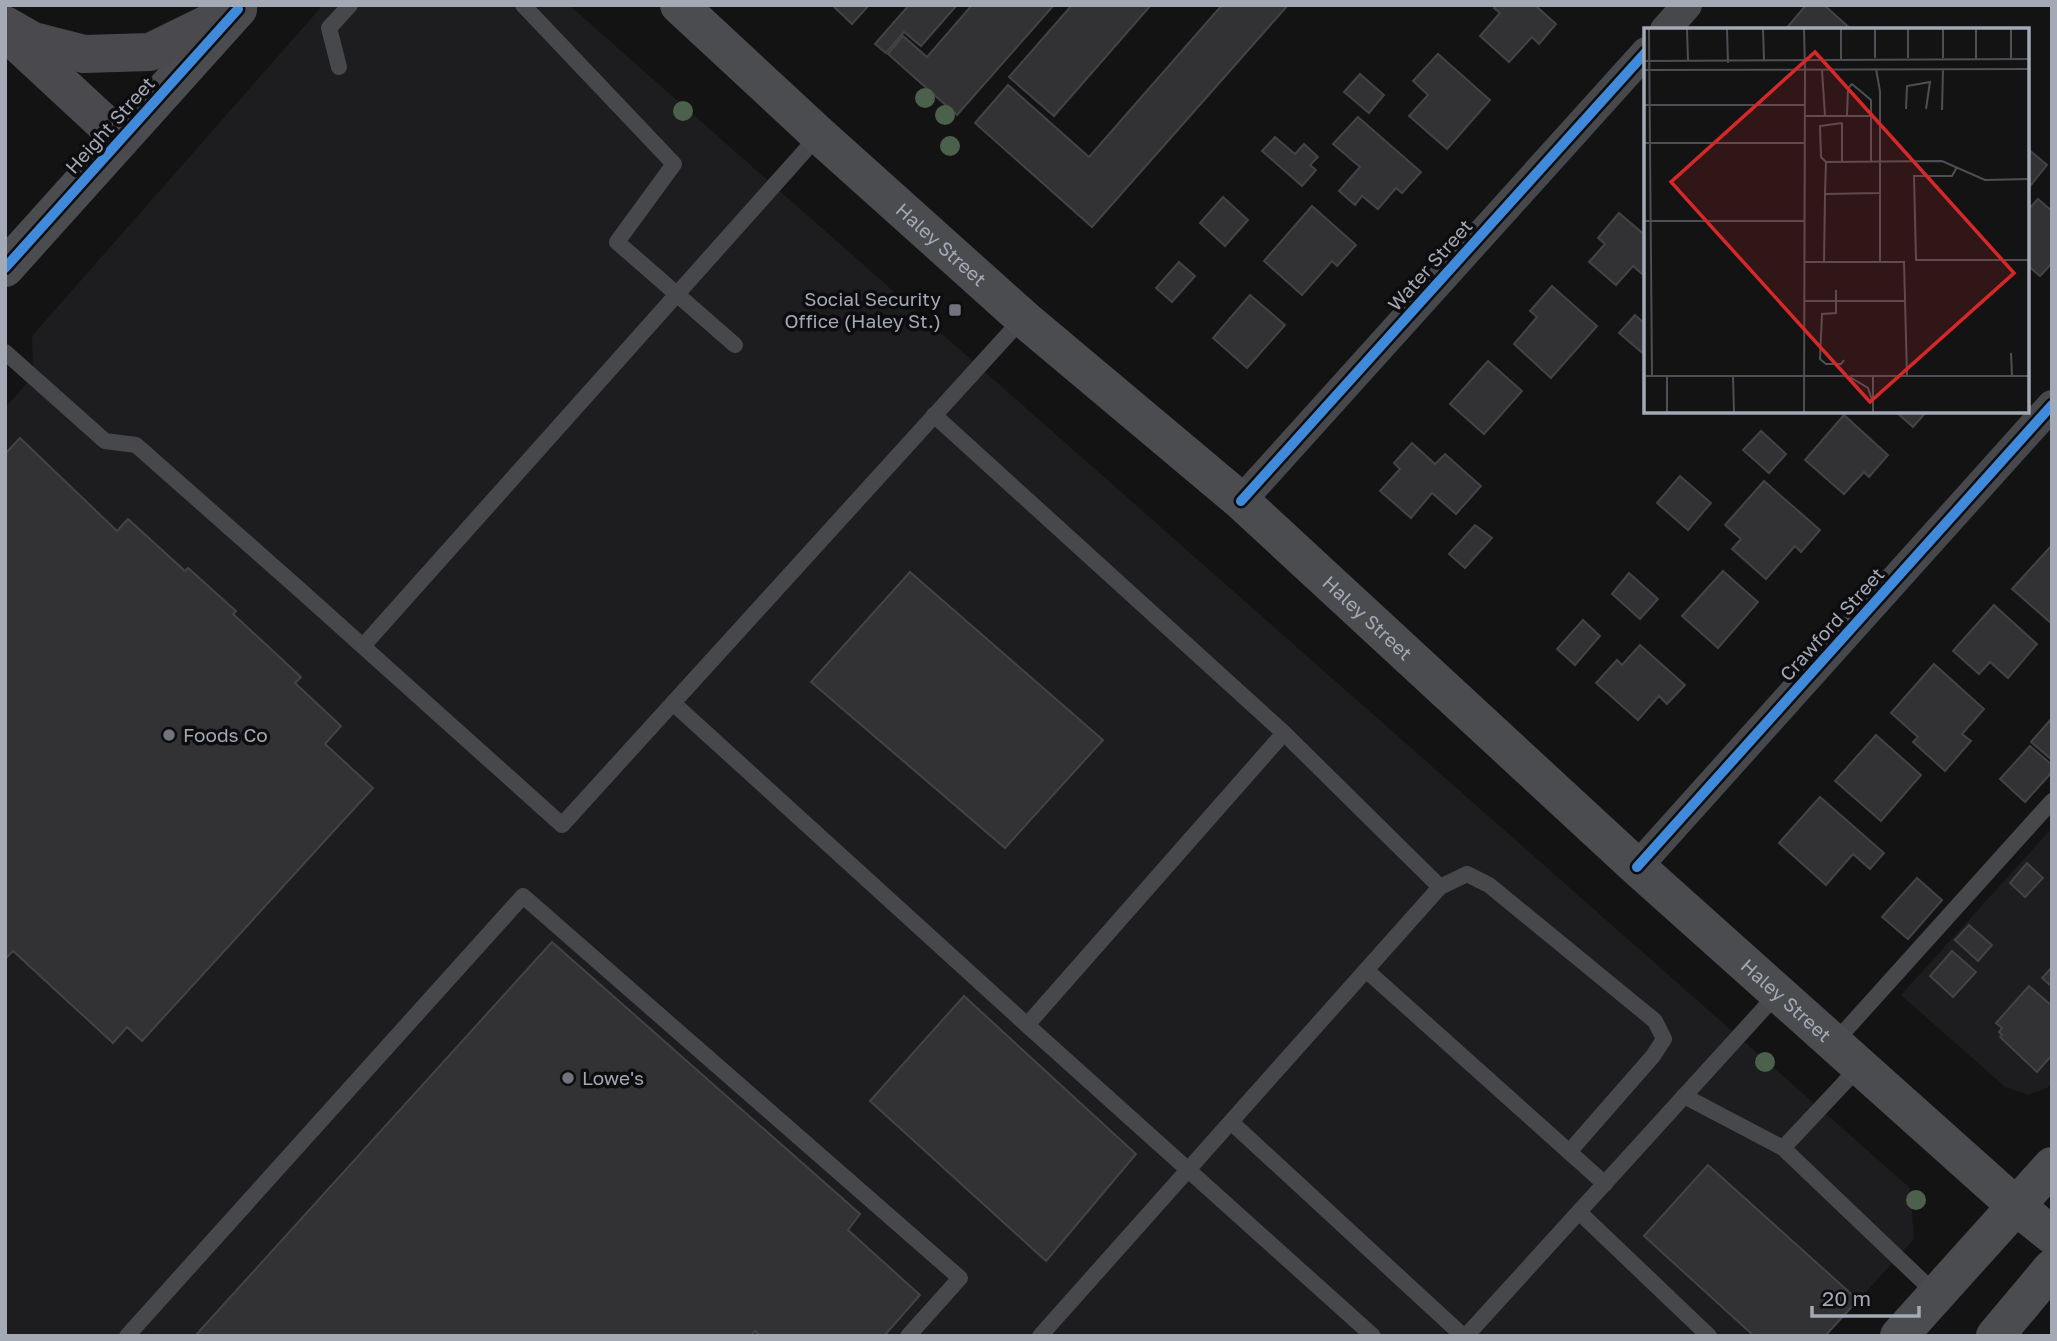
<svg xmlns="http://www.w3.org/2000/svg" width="2057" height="1341" viewBox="0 0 2057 1341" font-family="'Golos Text',sans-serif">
  <rect width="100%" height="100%" fill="#131313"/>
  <g fill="#1d1d1f">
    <polygon points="323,5 569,5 1910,1188 1914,1239 1826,1336 5,1336 5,408 33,376 32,336"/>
    <polygon points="2052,828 2052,1083 2047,1088 2028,1095 2005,1087 1901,995"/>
  </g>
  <g fill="#323234" stroke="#424347" stroke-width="2">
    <polygon points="832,5 869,5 852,24"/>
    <polygon points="909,5 957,5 921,46 904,32 886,53 875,44"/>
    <polygon points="972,5 1054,5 957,115 888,54 903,36 927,57"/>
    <polygon points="1072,5 1151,5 1054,116 1009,77"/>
    <polygon points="1222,5 1288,5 1092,227 975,123 1008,85 1089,157"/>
    <polygon points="1496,5 1535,5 1556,24 1539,44 1532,37 1509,62 1480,36 1500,13 1494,8"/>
    <polygon points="1806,5 1824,5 1852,30 1785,30"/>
    <polygon points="1438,54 1490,100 1447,149 1409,116 1428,95 1413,81"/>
    <polygon points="1360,74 1384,95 1369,113 1344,92"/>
    <polygon points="1358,117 1421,172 1402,193 1396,188 1378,209 1362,196 1355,205 1339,191 1360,167 1333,144"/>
    <polygon points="1275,137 1295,154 1304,144 1318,157 1310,165 1316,170 1302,186 1262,151"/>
    <polygon points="2027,148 2047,165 2031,185 2027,182"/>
    <polygon points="1223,197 1248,220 1225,246 1200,223"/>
    <polygon points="2038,199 2052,211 2052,263 2040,276 2027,265 2027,211"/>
    <polygon points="1312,206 1356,245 1337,266 1332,261 1302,295 1264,261"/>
    <polygon points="1619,213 1646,236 1646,270 1642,274 1633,266 1616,285 1589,262 1605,244 1598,238"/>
    <polygon points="1179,262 1195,276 1172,302 1156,288"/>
    <polygon points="1552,286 1597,326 1551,378 1514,344 1537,317 1530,311"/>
    <polygon points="1250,295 1285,325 1247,368 1213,338"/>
    <polygon points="1635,315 1646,325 1646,356 1619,333"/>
    <polygon points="1488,361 1522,391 1484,434 1450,404"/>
    <polygon points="1895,411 1927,411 1913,427"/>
    <polygon points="1844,415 1888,455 1869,477 1864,472 1844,494 1805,460"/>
    <polygon points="1761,431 1786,454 1769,473 1743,450"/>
    <polygon points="20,438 117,531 128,519 185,571 188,568 236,611 233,614 301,677 295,683 341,726 325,744 373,788 142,1041 127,1027 113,1043 13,951 5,959 5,454"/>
    <polygon points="1412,443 1435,464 1445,454 1481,486 1456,514 1432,493 1411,518 1380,491 1400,469 1394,463"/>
    <polygon points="1680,476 1711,503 1688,530 1657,503"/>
    <polygon points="1764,481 1820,530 1801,552 1795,546 1766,579 1732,549 1741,539 1725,525"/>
    <polygon points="1475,525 1492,538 1465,568 1449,554"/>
    <polygon points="2052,545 2052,624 2012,589"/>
    <polygon points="1723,571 1758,602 1718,648 1682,616"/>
    <polygon points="910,572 1103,740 1005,848 811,682"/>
    <polygon points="1629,573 1658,599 1640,619 1612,594"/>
    <polygon points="1994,605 2037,644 2008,678 1990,662 1979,674 1953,651"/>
    <polygon points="1583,620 1600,636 1575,665 1557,649"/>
    <polygon points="1640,645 1685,685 1667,704 1659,696 1638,720 1596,683 1617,660 1622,665"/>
    <polygon points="1934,664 1984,709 1962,734 1971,741 1945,771 1913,742 1918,737 1891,713"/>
    <polygon points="2052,718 2052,760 2031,742"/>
    <polygon points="1876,735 1921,775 1881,821 1835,781"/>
    <polygon points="2030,746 2052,765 2052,772 2025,802 2000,779"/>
    <polygon points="1820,797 1884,853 1870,869 1853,854 1826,885 1779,843"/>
    <polygon points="2027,863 2043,878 2025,897 2010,883"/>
    <polygon points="1917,878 1942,900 1908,939 1882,917"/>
    <polygon points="1969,925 1992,945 1978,961 1955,940"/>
    <polygon points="552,942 860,1214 848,1230 920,1295 884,1336 760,1336 755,1331 751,1336 195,1336"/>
    <polygon points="1952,951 1976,972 1953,997 1930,976"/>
    <polygon points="2052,967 2052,987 2042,978"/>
    <polygon points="2029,986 2052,1006 2052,1055 2037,1072 2000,1037 2002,1035 1999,1032 2002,1028 1996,1023"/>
    <polygon points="964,996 1136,1154 1046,1261 870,1101"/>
    <polygon points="1708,1165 1858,1300 1825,1336 1754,1336 1644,1236"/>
  </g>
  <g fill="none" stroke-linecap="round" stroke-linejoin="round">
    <g stroke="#47484c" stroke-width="16">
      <polyline points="523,5 674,164 617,242 735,345"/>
      <polyline points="339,67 329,28 350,5"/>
      <polyline points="5,352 105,441 136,445 299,589 562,825 1023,318"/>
      <polyline points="934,415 1284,733 1027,1025"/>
      <polyline points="363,646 819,135"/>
      <polyline points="673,703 1027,1025 1373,1336"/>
      <polyline points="1440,887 1467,874 1489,885 1655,1021 1664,1039 1653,1056 1569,1152"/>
      <polyline points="1366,970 1605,1184"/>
      <polyline points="1834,1043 2052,801"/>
      <polyline points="1684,1096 1783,1148 1936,1294"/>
      <polyline points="1231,1122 1463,1336"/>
      <polyline points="1783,1148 1860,1066"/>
      <polyline points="1579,1212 1709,1336"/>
      <polyline points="127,1336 523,896 960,1278 908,1336"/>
      <polyline points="1040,1336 1440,887 1284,733"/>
      <polyline points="1466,1336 1778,993"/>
    </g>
    <g stroke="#47484c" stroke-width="30">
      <polyline points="1665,30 1687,5"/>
      <polyline points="1241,501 1646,52"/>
      <polyline points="1637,867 2052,405"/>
    </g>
    <g stroke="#4b4c50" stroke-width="38">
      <path id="s1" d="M679,5L819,135L1023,318L1241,501L1637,867L2016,1206L2052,1235"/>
      <polyline points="5,268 238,9"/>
      <polyline points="1899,1336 2052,1166"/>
      <polyline points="1995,1336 2052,1268"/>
    </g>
    <g stroke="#4a4a4e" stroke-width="38">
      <polyline points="5,25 33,41 84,54 150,52 238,9"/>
      <polyline points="12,38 121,139"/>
    </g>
    <defs>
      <g id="cycleway">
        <polyline points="5,268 238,9"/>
        <polyline points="1241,501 1646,52"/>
        <polyline points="1637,867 2052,405"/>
      </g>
    </defs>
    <use href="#cycleway" stroke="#0d0d0f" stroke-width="15"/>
    <use href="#cycleway" stroke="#408adc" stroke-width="10"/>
  </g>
  <g fill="#4b614c">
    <circle cx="925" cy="98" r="10"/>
    <circle cx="683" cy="111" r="10"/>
    <circle cx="945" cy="115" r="10"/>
    <circle cx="950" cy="146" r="10"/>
    <circle cx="1765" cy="1062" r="10"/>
    <circle cx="1916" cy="1200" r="10"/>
  </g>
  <g fill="#71747c" stroke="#0d0d0f" stroke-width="2.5">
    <rect x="948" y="303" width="14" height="14" rx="3.5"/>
    <circle cx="169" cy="735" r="7"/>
    <circle cx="568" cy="1078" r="7"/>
  </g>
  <g text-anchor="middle" stroke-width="7" stroke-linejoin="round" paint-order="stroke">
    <g font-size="19" fill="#a3a9b5" stroke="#0d0d0f">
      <text transform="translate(110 125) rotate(-48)" y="7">Height Street</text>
      <text dy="7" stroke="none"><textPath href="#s1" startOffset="355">Haley Street</textPath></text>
      <text transform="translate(1430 265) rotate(-48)" y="7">Water Street</text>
      <text dy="7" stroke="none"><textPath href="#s1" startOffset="922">Haley Street</textPath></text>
      <text transform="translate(1832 624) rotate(-48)" y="7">Crawford Street</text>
      <text dy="7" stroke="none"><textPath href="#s1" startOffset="1489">Haley Street</textPath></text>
    </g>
    <g font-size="19" fill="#a3a9b5" stroke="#0d0d0f" text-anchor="start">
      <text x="941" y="306" text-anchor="end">Social Security<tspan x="941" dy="22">Office (Haley St.)</tspan></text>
      <text x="183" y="742">Foods Co</text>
      <text x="582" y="1085">Lowe's</text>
    </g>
  </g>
  <g transform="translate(1644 28)">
    <rect width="385" height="385" fill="#131313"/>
    <path fill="none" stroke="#4d4f54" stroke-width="2" d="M5,1L8,348M43,1L44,32M83,1L84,35M119,1L120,32M160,1L161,42M197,1V31M231,1V30M264,1V30M299,1V30M332,1V31M367,1V31M0,33L385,31M232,41L236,63V234M0,42L385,41M178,42L181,88M0,77H161M262,81L263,58L286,54L282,81M298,82L299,41M161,88H228M203,88L204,60L208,56L227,72V134M198,95V134M0,115H161M182,134L177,129L176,98L198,95M313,139L308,148H270L272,232H385M181,166L182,134L298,133L341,152L385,151M0,193H160M161,234H260L263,348M180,234L181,166L237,165M192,262V285L178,286L176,331L182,336H197L200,332M161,273H260M367,325L368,348M0,348H160M23,348V384M89,348L90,384M160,348H204M204,348L224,360L229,375M206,348H385M160,384L161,42M229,384V348"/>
    <path fill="#d62828" fill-opacity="0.15" stroke="#d62828" stroke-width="3.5" d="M171,24L370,245L226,374L27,154Z"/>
    <rect width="385" height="385" fill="none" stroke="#a3a9b5" stroke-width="3.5"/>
  </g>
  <rect width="2057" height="1341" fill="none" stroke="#a3a9b5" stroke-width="14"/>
  <path d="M1812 1306v10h107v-10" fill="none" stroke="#a3a9b5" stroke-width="3.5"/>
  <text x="1822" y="1306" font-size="21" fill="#a3a9b5" stroke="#0d0d0f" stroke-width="5" paint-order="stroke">20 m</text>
</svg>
